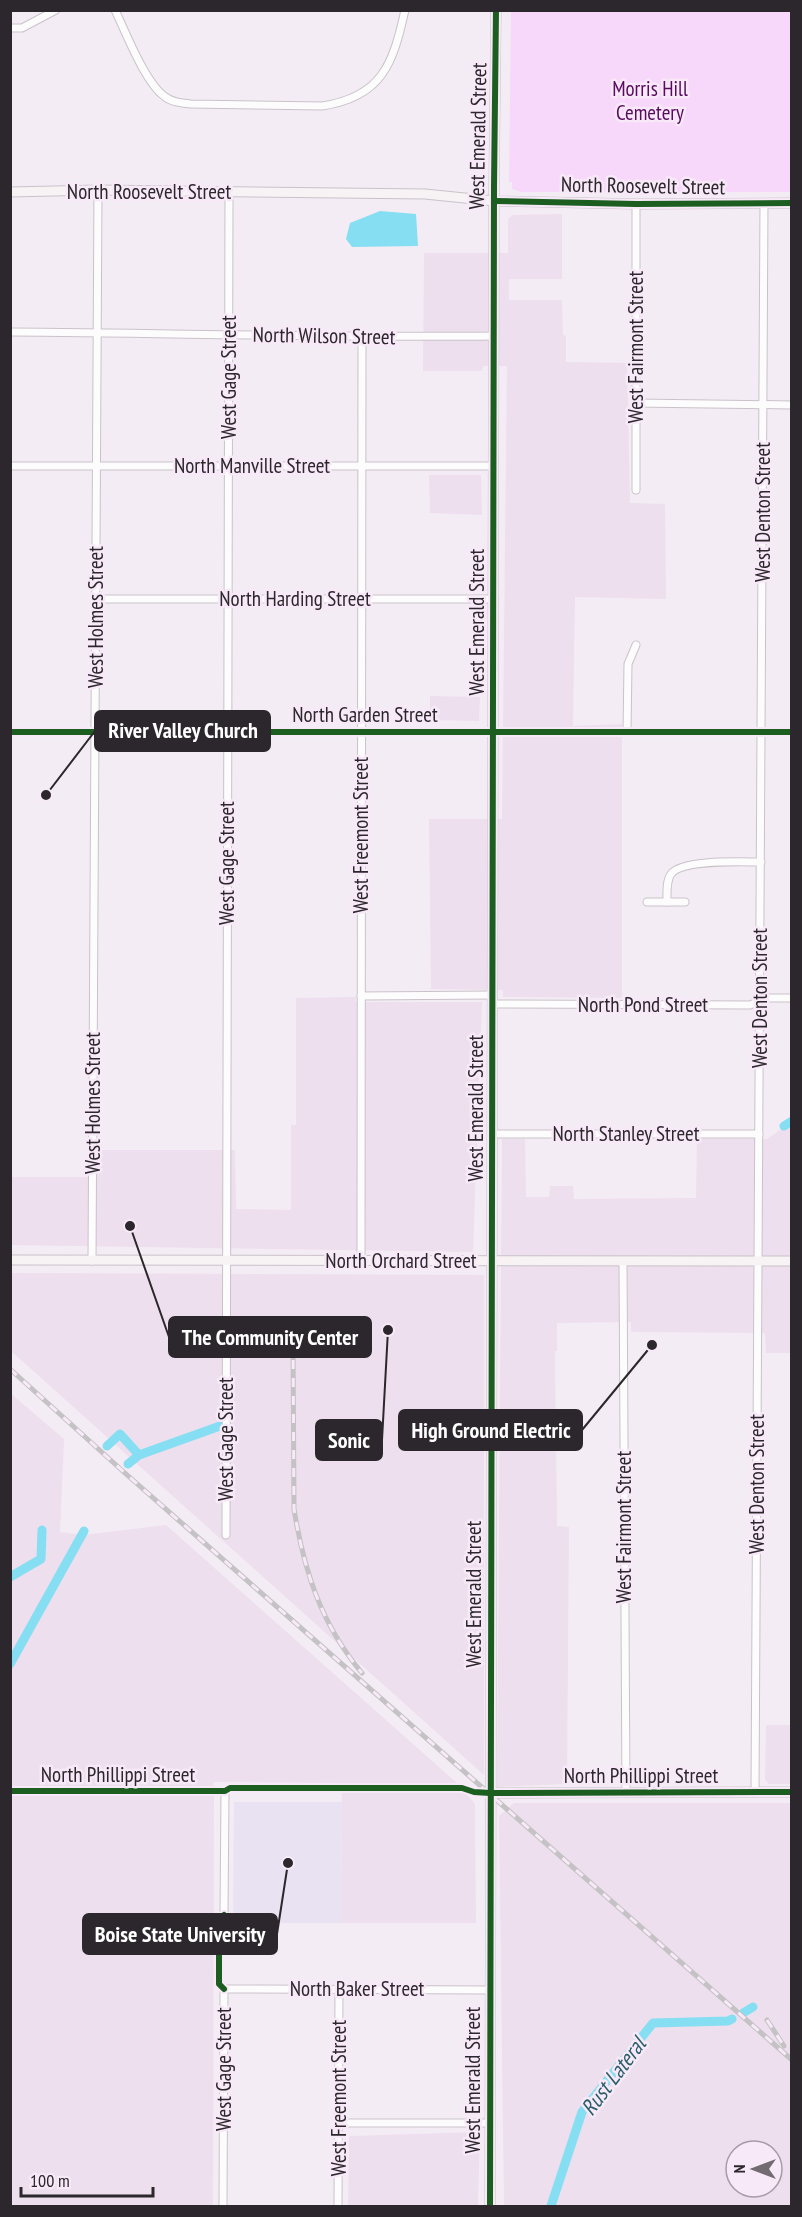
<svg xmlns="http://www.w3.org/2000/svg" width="802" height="2217" viewBox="0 0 802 2217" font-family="'PT Sans Narrow',sans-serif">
  <rect width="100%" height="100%" fill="#f4ecf4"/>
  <g fill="#eddfed" fill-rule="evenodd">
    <polygon points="562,214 562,279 509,279 509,300 562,300 563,335 566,336 566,362 627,363 630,503 665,504 666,599 575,597 573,726 622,724 622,998 503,997 503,990 431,989 429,819 502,819 507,366 483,366 482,371 423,371 424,253 508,253 508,219 513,215"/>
    <polygon points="429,475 481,475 482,515 430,513"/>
    <polygon points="430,696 480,697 479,721 430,720"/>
    <polygon points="356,997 356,1002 482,1002 473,1252 11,1245 11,1177 96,1177 96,1150 235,1150 236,1209 291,1210 291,1125 296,1125 296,998"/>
    <polygon points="791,1122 791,1353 766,1353 765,1333 631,1332 631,1322 557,1323 557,1351 555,1351 557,1526 569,1527 567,1784 497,1787 502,1139 525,1139 526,1197 549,1197 550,1186 573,1186 574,1199 696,1198 697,1139 767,1139"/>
    <polygon points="11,1273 484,1275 484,1775 11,1351"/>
    <polygon points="10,1393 64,1439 60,1532 84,1535 166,1525 457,1783 475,1804 476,1923 341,1923 342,1783 214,1782 213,2206 11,2206"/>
    <polygon points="766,1725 791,1725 791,1784 769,1784 765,1780"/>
    <path d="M514,1803H791V2206H504L499,1816ZM736,2151H772V2187H736Z"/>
    <polygon points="480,2132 478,2206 348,2206 349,2136"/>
  </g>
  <polygon fill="#e8e2f2" points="234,1802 342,1802 341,1923 233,1923"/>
  <polygon fill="#f8d8fa" points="511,11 791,11 791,192 521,192 512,189 512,182 509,182"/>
  <polygon fill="#85def2" points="380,211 416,214 418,246 352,247 346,239 350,223"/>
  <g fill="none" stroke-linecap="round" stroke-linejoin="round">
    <g stroke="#85def2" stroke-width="9">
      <polyline points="784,1126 792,1121"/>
      <polyline points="107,1446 120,1434 139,1455"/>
      <polyline points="128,1464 139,1455 220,1426"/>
      <polyline points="10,1577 41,1559 42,1530"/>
      <polyline points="10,1664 84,1531"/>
      <polyline points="743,2013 753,2007"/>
      <polyline points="551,2206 582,2112 653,2023 728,2021 732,2019"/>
    </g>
    <defs>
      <g id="street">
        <path d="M115,10C126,33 145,82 164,96C171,102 181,103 191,104L322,106C382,97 393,64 405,10"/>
        <polyline points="10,28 22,28 56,10"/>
        <path d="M10,332C172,333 333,338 494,336"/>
        <polyline points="636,403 792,405"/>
        <polyline points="10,466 494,466"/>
        <polyline points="636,490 636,204"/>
        <polyline points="96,599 494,599"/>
        <polyline points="10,732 792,732"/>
        <polyline points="627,732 628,664 636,645"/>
        <polyline points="647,902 685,902"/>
        <path d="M667,902C667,893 666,881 671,874C682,859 742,862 761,862"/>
        <polyline points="361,996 492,995"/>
        <polyline points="492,1004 750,1005 768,998 792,998"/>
        <polyline points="492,1134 759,1134"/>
        <polyline points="92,1261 98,190"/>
        <polyline points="361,1261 362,337"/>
        <polyline points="623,1261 626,1792"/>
        <polyline points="226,1535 229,192"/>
        <polyline points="10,1791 225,1791 224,1915"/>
        <polyline points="755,1792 764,203"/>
        <polyline points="338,2123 489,2123"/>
        <polyline points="223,2206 224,1989 489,1990"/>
        <polyline points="338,2206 339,1989"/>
      </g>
      <g id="secondary">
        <polyline points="10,192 98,190 425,194 494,201 636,204 792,203"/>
        <polyline points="10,1260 792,1261"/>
        <polyline points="490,1793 792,1792"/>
        <polyline points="490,2206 494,187 496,10"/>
      </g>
    </defs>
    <use href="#street" stroke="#c9c3c9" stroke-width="9"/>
    <use href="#secondary" stroke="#c9c3c9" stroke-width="11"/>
    <use href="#street" stroke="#fdfcfd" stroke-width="7"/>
    <use href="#secondary" stroke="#f7f2f4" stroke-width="9"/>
    <defs>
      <g id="rail">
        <path d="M293,1342L294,1509C304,1571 321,1624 362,1673"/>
        <polyline points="10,1369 126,1474 792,2060"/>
        <polyline points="767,2020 784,2046"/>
      </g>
    </defs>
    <use href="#rail" stroke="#c4c2c4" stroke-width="5"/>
    <use href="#rail" stroke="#f8e9f8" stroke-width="3" stroke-dasharray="9" stroke-linecap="butt"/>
    <defs>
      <g id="cycleway">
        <polyline points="494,201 636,204 792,203"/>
        <polyline points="10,732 792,732"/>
        <polyline points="10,1791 225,1791 230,1788 462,1788 474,1792 490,1793 792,1792"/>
        <polyline points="224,1989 219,1984 219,1919 224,1915"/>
        <polyline points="490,2206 494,187 496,10"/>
      </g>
    </defs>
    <use href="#cycleway" stroke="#f8e9f8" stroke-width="10"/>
    <use href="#cycleway" stroke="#1b5e20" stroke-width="6"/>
  </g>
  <g text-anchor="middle" stroke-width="5" stroke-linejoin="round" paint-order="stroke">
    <g font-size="21" fill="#5a0b61" stroke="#f8e9f8">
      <text x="650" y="96">Morris Hill<tspan x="650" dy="24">Cemetery</tspan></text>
    </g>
    <g font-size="21" fill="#2c272c" stroke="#f8e9f8">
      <text transform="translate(478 136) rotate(-89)" y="7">West Emerald Street</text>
      <text transform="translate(643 186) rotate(1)" y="7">North Roosevelt Street</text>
      <text x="149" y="199">North Roosevelt Street</text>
      <text transform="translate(324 336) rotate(1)" y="7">North Wilson Street</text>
      <text transform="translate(636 347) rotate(-90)" y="7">West Fairmont Street</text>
      <text transform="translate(229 377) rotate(-90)" y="7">West Gage Street</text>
      <text x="252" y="473">North Manville Street</text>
      <text transform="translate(763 512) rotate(-90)" y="7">West Denton Street</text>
      <text x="295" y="606">North Harding Street</text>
      <text transform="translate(96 617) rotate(-90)" y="7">West Holmes Street</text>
      <text transform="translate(477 622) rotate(-90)" y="7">West Emerald Street</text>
      <text x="365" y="722">North Garden Street</text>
      <text transform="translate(361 835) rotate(-90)" y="7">West Freemont Street</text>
      <text transform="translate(227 863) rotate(-90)" y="7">West Gage Street</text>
      <text transform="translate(760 998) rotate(-90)" y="7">West Denton Street</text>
      <text x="643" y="1012">North Pond Street</text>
      <text transform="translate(93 1103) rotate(-90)" y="7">West Holmes Street</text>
      <text transform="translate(476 1108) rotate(-90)" y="7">West Emerald Street</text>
      <text x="626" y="1141">North Stanley Street</text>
      <text x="401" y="1268">North Orchard Street</text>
      <text transform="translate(226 1439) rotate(-90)" y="7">West Gage Street</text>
      <text transform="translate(757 1484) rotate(-90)" y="7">West Denton Street</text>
      <text transform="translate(624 1527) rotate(-90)" y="7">West Fairmont Street</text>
      <text transform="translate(474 1594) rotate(-90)" y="7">West Emerald Street</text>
      <text x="118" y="1782">North Phillippi Street</text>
      <text x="641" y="1783">North Phillippi Street</text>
      <text x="357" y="1996">North Baker Street</text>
      <text transform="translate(224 2069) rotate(-90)" y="7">West Gage Street</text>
      <text transform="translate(473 2080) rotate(-90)" y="7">West Emerald Street</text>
      <text transform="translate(339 2098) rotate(-90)" y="7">West Freemont Street</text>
    </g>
    <g font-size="22" font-style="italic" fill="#295f6a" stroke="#f8e9f8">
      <text transform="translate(613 2076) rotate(-53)" y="8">Rust Lateral</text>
    </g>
  </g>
  <path fill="none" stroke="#2c272c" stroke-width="2" d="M46 795L95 731M130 1226L169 1337M652 1345L582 1430M388 1330L382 1440M288 1863L277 1934"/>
  <g fill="#2c272c" stroke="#f8e9f8" stroke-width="2">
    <circle cx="46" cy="795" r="6"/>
    <circle cx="130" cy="1226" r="6"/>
    <circle cx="652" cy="1345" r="6"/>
    <circle cx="388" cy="1330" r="6"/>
    <circle cx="288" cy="1863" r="6"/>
  </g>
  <g fill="#2c272c" stroke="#2c272c" stroke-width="2">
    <rect x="95" y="711" width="175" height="40" rx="6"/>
    <rect x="169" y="1317" width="202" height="40" rx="6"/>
    <rect x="399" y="1410" width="183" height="40" rx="6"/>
    <rect x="316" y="1420" width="66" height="40" rx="6"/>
    <rect x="83" y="1914" width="194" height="40" rx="6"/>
  </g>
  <g font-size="22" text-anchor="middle" font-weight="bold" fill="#fff">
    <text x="183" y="738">River Valley Church</text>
    <text x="270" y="1345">The Community Center</text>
    <text x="491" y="1438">High Ground Electric</text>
    <text x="349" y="1448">Sonic</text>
    <text x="180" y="1942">Boise State University</text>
  </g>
  <rect width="802" height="2217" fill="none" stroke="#2c272c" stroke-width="24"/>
  <g transform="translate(754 2169) rotate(270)"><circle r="28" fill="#f8e9f8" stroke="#a69ba6" stroke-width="1.5"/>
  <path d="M0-4.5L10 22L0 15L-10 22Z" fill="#726c72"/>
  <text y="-9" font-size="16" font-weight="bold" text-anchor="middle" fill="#2c272c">N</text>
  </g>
  <path d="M21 2187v9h132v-9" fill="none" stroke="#2c272c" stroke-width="3"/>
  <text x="30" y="2187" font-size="18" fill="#2c272c" stroke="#f8e9f8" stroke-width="4.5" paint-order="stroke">100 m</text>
</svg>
